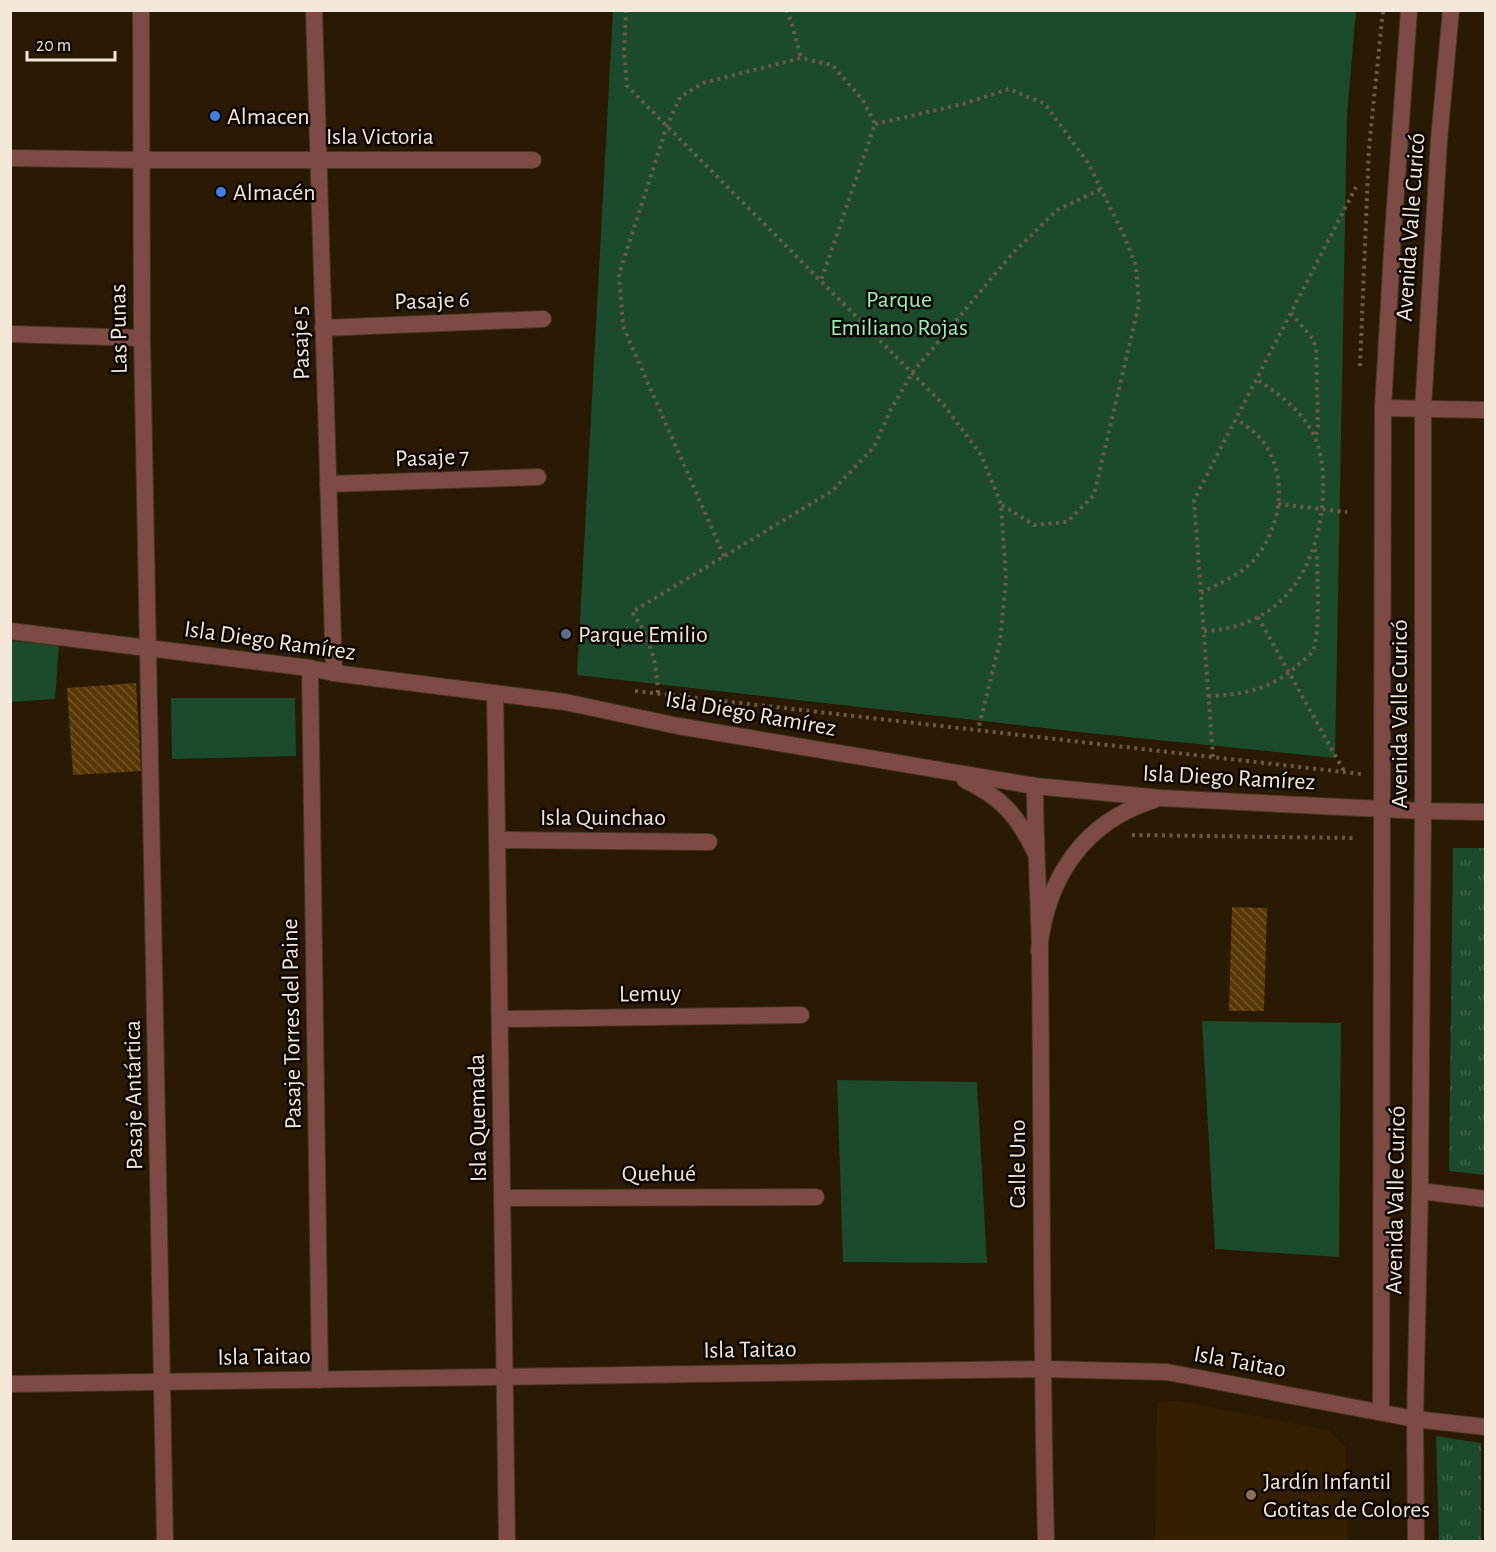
<svg xmlns="http://www.w3.org/2000/svg" width="1496" height="1552" viewBox="0 0 1496 1552" font-family="'Alegreya Sans',sans-serif">
  <defs>
    <pattern id="grass-tufts" width="24" height="20" patternUnits="userSpaceOnUse" patternTransform="scale(1.5)"><rect width="24" height="20" fill="#1c4a2c"/><path d="M3 7l-1-3M5 7V3M7 7l1-3M15 17l-1-3M17 17v-4M19 17l1-3" fill="none" stroke="#3d644a"/></pattern>
    <pattern id="building-back-hatch" width="6" height="6" patternUnits="userSpaceOnUse" patternTransform="scale(1.5)"><rect width="6" height="6" fill="#5a3805"/><path d="M-1 5l2 2M0 0l6 6M5-1l2 2" fill="none" stroke="#725529"/></pattern>
  </defs>
  <rect width="100%" height="100%" fill="#2a1903"/>
  <polygon fill="#351f01" points="1178,1401 1328,1430 1346,1448 1348,1541 1155,1541 1157,1402"/>
  <g fill="url(#grass-tufts)">
    <polygon points="1453,848 1485,848 1485,1175 1449,1171"/>
    <polygon points="1436,1436 1481,1443 1481,1541 1439,1541"/>
  </g>
  <g fill="#1c4a2c">
    <polygon points="613,11 1356,11 1347,116 1335,758 1088,733 577,675"/>
    <polygon points="11,641 59,645 55,699 11,702"/>
    <polygon points="171,698 295,698 296,756 172,759"/>
    <polygon points="1202,1021 1341,1023 1339,1257 1215,1249"/>
    <polygon points="837,1080 977,1082 987,1263 843,1262"/>
  </g>
  <g fill="url(#building-back-hatch)">
    <polygon points="136,683 141,771 73,775 67,688"/>
    <polygon points="1232,907 1267,908 1264,1011 1229,1011"/>
  </g>
  <g fill="none" stroke-linecap="round" stroke-linejoin="round">
    <defs>
      <g id="minor">
        <polyline points="141,10 142,338 165,1542"/>
        <polyline points="314,10 334,673"/>
        <polyline points="1451,10 1439,140 1423,409 1423,811 1486,812"/>
        <polyline points="10,158 141,160 533,160"/>
        <polyline points="323,328 543,319"/>
        <polyline points="10,334 142,338"/>
        <polyline points="1383,408 1486,410"/>
        <polyline points="328,484 538,477"/>
        <polyline points="310,668 320,1380"/>
        <path d="M1035,786C1035,842 1039,898 1040,954C1042,1150 1041,1346 1046,1542"/>
        <polyline points="1382,809 1383,408 1393,234 1409,10"/>
        <polyline points="497,840 709,842"/>
        <polyline points="500,1019 801,1015"/>
        <polyline points="1420,1191 1486,1199"/>
        <polyline points="502,1198 816,1197"/>
        <polyline points="10,1384 1042,1369 1167,1372 1415,1419 1486,1427"/>
      </g>
      <g id="tertiary">
        <polyline points="10,631 310,668 334,673 565,702 678,726 1035,786 1161,798 1423,811 1420,1191 1415,1419 1416,1542"/>
        <polyline points="495,693 507,1542"/>
        <path d="M965,780C1001,797 1018,816 1035,852"/>
        <path d="M1039,951C1046,879 1083,822 1154,800"/>
        <polyline points="1381,1412 1382,809"/>
      </g>
    </defs>
    <use href="#minor" stroke="#463621" stroke-width="18"/>
    <use href="#tertiary" stroke="#463621" stroke-width="18"/>
    <g stroke="#695a46" stroke-width="4" stroke-dasharray="3 4.5" stroke-linecap="butt">
      <polyline points="626,10 624,52 627,86 944,405 981,455 1001,504 1006,579 1000,642 978,730"/>
      <polyline points="786,10 791,21 801,58"/>
      <polyline points="875,124 963,104 1009,89 1045,104 1088,163 1123,233 1136,266 1139,304 1094,495 1067,522 1034,525 1002,505"/>
      <polyline points="1291,313 1313,339 1316,348 1318,428 1315,439"/>
      <polyline points="1360,366 1369,148 1383,10"/>
      <polyline points="1278,504 1347,512"/>
      <polyline points="724,556 623,326 619,274 667,126 680,97 703,83 801,58 832,65 863,100 875,124 821,281"/>
      <path d="M1201,593C1218,584 1238,576 1252,562C1281,530 1289,479 1264,443C1257,433 1246,426 1236,419"/>
      <polyline points="1258,617 1344,771"/>
      <path d="M1204,631C1282,628 1319,568 1323,495C1324,472 1322,448 1310,428C1297,407 1277,393 1256,379"/>
      <polyline points="635,691 1361,774"/>
      <path d="M658,693C657,662 650,638 632,612L832,491L874,447L889,413L912,373L1012,254L1057,210L1101,189"/>
      <path d="M1208,696C1243,695 1272,689 1298,665C1302,661 1309,657 1312,652C1321,637 1317,575 1317,555L1314,548"/>
      <polyline points="1213,757 1194,500 1356,187"/>
      <polyline points="1132,835 1357,838"/>
    </g>
    <use href="#minor" stroke="#7d4a46" stroke-width="16"/>
    <use href="#tertiary" stroke="#7d4a46" stroke-width="16"/>
  </g>
  <g fill="#3f7fe0" stroke="#0d0601" stroke-width="2">
    <circle cx="215" cy="116" r="6"/>
    <circle cx="221" cy="192" r="6"/>
  </g>
  <circle fill="#5c6f8a" stroke="#0d0601" stroke-width="2" cx="566" cy="634" r="6"/>
  <circle fill="#8d6e63" stroke="#0d0601" stroke-width="2" cx="1251" cy="1495" r="6"/>
  <g text-anchor="middle" stroke-width="5" stroke-linejoin="round" paint-order="stroke">
    <g font-size="24" fill="#f3e7d9" stroke="#0d0601" text-anchor="start">
      <text x="227" y="124">Almacen</text>
      <text x="233" y="200">Almacén</text>
      <text x="578" y="642">Parque Emilio</text>
      <text x="1263" y="1489">Jardín Infantil<tspan x="1263" dy="28">Gotitas de Colores</tspan></text>
    </g>
    <g font-size="24" fill="#f3e7d9" stroke="#0d0601">
      <text x="380" y="144">Isla Victoria</text>
      <text transform="translate(1410 227) rotate(-86)" y="8">Avenida Valle Curicó</text>
      <text transform="translate(432 300) rotate(-2)" y="8">Pasaje 6</text>
      <text transform="translate(118 329) rotate(-91)" y="8">Las Punas</text>
      <text transform="translate(300 343) rotate(-92)" y="8">Pasaje 5</text>
      <text transform="translate(432 457) rotate(-2)" y="8">Pasaje 7</text>
      <text transform="translate(270 640) rotate(8)" y="8">Isla Diego Ramírez</text>
      <text transform="translate(751 713) rotate(10)" y="8">Isla Diego Ramírez</text>
      <text transform="translate(1399 714) rotate(-90)" y="8">Avenida Valle Curicó</text>
      <text transform="translate(1229 777) rotate(3)" y="8">Isla Diego Ramírez</text>
      <text x="603" y="825">Isla Quinchao</text>
      <text transform="translate(650 993) rotate(-1)" y="8">Lemuy</text>
      <text transform="translate(291 1024) rotate(-91)" y="8">Pasaje Torres del Paine</text>
      <text transform="translate(133 1095) rotate(-91)" y="8">Pasaje Antártica</text>
      <text transform="translate(477 1118) rotate(-91)" y="8">Isla Quemada</text>
      <text transform="translate(1017 1164) rotate(-90)" y="8">Calle Uno</text>
      <text x="659" y="1181">Quehué</text>
      <text transform="translate(1395 1200) rotate(-89)" y="8">Avenida Valle Curicó</text>
      <text transform="translate(750 1349) rotate(-1)" y="8">Isla Taitao</text>
      <text transform="translate(264 1356) rotate(-1)" y="8">Isla Taitao</text>
      <text transform="translate(1240 1361) rotate(10)" y="8">Isla Taitao</text>
    </g>
    <g font-size="24" fill="#96f1b0" stroke="#0d0601">
      <text x="899" y="307">Parque<tspan x="899" dy="28">Emiliano Rojas</tspan></text>
    </g>
  </g>
  <rect width="1496" height="1552" fill="none" stroke="#f3e7d9" stroke-width="24"/>
  <path d="M27 51v9h88v-9" fill="none" stroke="#f3e7d9" stroke-width="3"/>
  <text x="36" y="51" font-size="18" fill="#f3e7d9" stroke="#0d0601" stroke-width="4.5" paint-order="stroke">20 m</text>
</svg>
